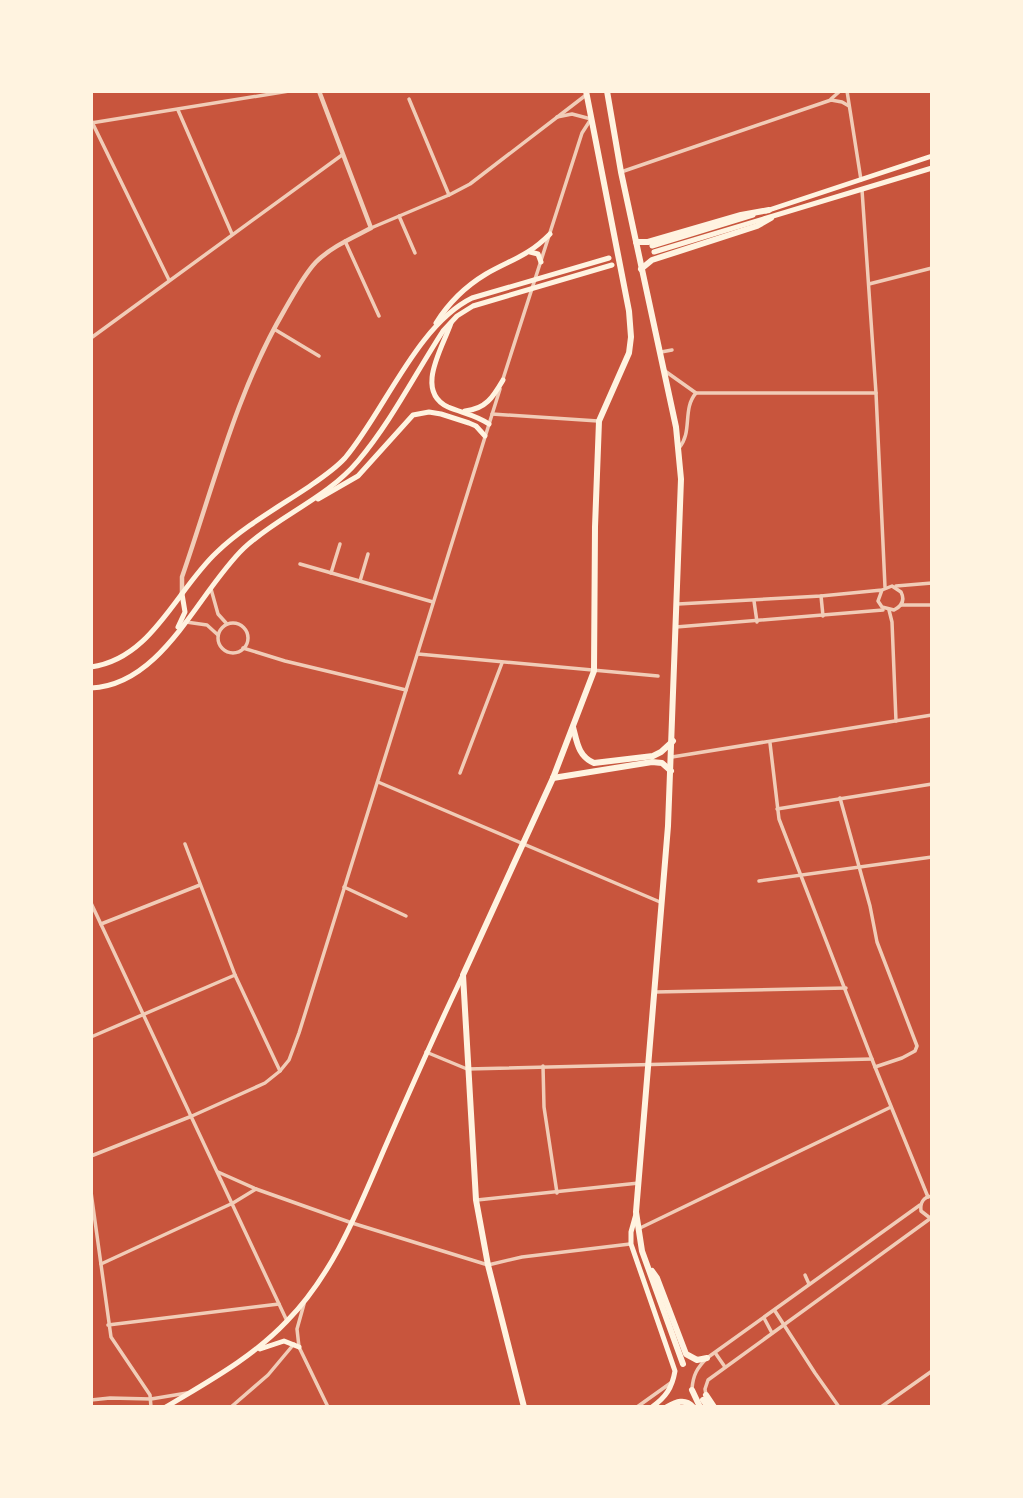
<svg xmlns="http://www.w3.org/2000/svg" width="1023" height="1498" viewBox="0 0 1023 1498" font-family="Montserrat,sans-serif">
  <rect width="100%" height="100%" fill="#c8553d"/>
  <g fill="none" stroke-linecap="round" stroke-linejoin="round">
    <g stroke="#f1ccb7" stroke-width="3.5">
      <polyline points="847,91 861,180"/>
      <polyline points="409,99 449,195"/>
      <polyline points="831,99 840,91"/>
      <polyline points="178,110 232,234"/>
      <polyline points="91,120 169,280"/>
      <polyline points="91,123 289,91"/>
      <polyline points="621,172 831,100 842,102 849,106"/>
      <polyline points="862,190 876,393 885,587"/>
      <polyline points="399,216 415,253"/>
      <polyline points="371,228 449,195 470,184 586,95"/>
      <polyline points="345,241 379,316"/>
      <polyline points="869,284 932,268"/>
      <polyline points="274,329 319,356"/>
      <polyline points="91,338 342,155"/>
      <polyline points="661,352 672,350"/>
      <polyline points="665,371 696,393 876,393"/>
      <polyline points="502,382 582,133 591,119 572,114 557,117"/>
      <polyline points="492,414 598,421"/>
      <path d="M679,448C693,432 682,409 696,393"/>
      <polyline points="300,564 433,602"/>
      <polyline points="331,573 340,544"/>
      <polyline points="360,581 368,554"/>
      <polyline points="896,586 932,583"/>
      <polyline points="211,589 218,614 227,624"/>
      <polyline points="821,596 823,616"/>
      <polyline points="754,601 757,622"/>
      <path d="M678,604L821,596L882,590L892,586L901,592C905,600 902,606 894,610L882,607L878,601L882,590"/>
      <polyline points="901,605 932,605"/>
      <polyline points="889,610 892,622 896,721"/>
      <polyline points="186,622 207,625 218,635"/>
      <circle cx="233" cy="638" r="15"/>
      <polyline points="676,627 883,610"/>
      <polyline points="243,648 285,661 406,690"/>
      <polyline points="418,654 658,676"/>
      <polyline points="770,743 779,819 875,1067 928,1197"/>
      <polyline points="672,757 932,715"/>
      <polyline points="460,773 502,663"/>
      <polyline points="378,782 660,902"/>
      <polyline points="840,798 870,906 877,942 917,1046 915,1051 902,1058 875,1067"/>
      <polyline points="777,809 932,784"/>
      <polyline points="185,844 235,975 280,1071"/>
      <polyline points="759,881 932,857"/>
      <polyline points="344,887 406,916"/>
      <polyline points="91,903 287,1321"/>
      <polyline points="101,924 200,885"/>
      <polyline points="655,992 846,988"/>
      <polyline points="91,1037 235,975"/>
      <polyline points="426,1052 467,1069 872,1059"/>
      <polyline points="543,1066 544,1107 557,1193"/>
      <polyline points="91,1156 192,1116 265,1083 280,1071 289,1060 299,1033 500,389"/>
      <polyline points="218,1172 256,1189 352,1223 488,1265 522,1257 630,1244"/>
      <polyline points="91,1192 111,1337 150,1395 151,1407"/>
      <polyline points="477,1200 639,1183"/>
      <path d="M930,1218L921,1211C920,1203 923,1197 932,1196"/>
      <polyline points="638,1229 891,1107"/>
      <polyline points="101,1264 233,1203 256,1189"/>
      <polyline points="805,1275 809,1284"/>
      <polyline points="304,1304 297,1329 299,1347 328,1407"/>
      <polyline points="775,1311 815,1373 839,1407"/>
      <polyline points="764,1318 772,1333"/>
      <polyline points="108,1325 279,1304"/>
      <polyline points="716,1354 725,1367"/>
      <path d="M692,1389C693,1375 697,1368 707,1358L920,1205"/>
      <polyline points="706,1395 705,1389 708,1380 931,1218"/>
      <polyline points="91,1400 110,1398 151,1399 187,1393"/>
      <polyline points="231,1407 268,1375 294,1344"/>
      <polyline points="637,1407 672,1382"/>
      <polyline points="881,1407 932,1371"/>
    </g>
    <path stroke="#f1ccb7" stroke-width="4.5" d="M182,594V577C213,488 236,393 284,311C294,294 303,276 316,262C331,247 352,238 371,228L319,91"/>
    <g stroke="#fff3e0" stroke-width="5">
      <path d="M636,1214L631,1232V1244L675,1371C672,1388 666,1397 652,1407"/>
      <polyline points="260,1349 284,1341 299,1347"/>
      <path d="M166,1407C209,1381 252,1358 287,1321C335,1272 359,1207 386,1145C411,1088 436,1031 463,975"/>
    </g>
    <g stroke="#fff3e0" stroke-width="5">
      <polyline points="766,211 932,156"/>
      <polyline points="652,246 753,215"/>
      <polyline points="530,252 538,254 541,262"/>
      <polyline points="654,252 932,168"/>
      <path d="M436,323C448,304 466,286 486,274C512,259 527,257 550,234"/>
      <path d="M451,323C443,347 414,391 448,407C462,413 476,415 489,424"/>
      <path d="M465,411C486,409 493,397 503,380"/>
      <polyline points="318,499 358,476 413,415 429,412 441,414 469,423 476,426 485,436"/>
      <polyline points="178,627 185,612 182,594"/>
      <path d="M91,667C152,659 176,590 217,552C243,527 277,508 307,488C320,479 334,470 345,458C384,412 417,325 472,298L609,258"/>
      <path d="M91,688C163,685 198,592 244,548C278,516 326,499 358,461C391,422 415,374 443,331L457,316L473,306L612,265"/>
    </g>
    <g stroke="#fff3e0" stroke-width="6">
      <polyline points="607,91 621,172 676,427 681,479 668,826 636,1212 642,1251 683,1364"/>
      <polyline points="636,242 648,242 741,215 769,210"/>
      <polyline points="641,269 652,260 757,226 771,218"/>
      <path d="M573,727C577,742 578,756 594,763L653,756L661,752L673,741"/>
      <polyline points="553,778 652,762 662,763 671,771"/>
      <polyline points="652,1271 657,1278 686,1354 697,1360 707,1358"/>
      <polyline points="692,1390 700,1407"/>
      <polyline points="706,1395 714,1407"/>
      <polyline points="703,1400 708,1407"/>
      <polyline points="524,1407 488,1265 476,1200 463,975 553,778 594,671 595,527 599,421 629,353 631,337 629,311 586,91"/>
      <path d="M667,1407C676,1402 685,1398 693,1407"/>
    </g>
  </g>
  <rect width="1023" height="1498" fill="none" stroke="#fff3e0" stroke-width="186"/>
</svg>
